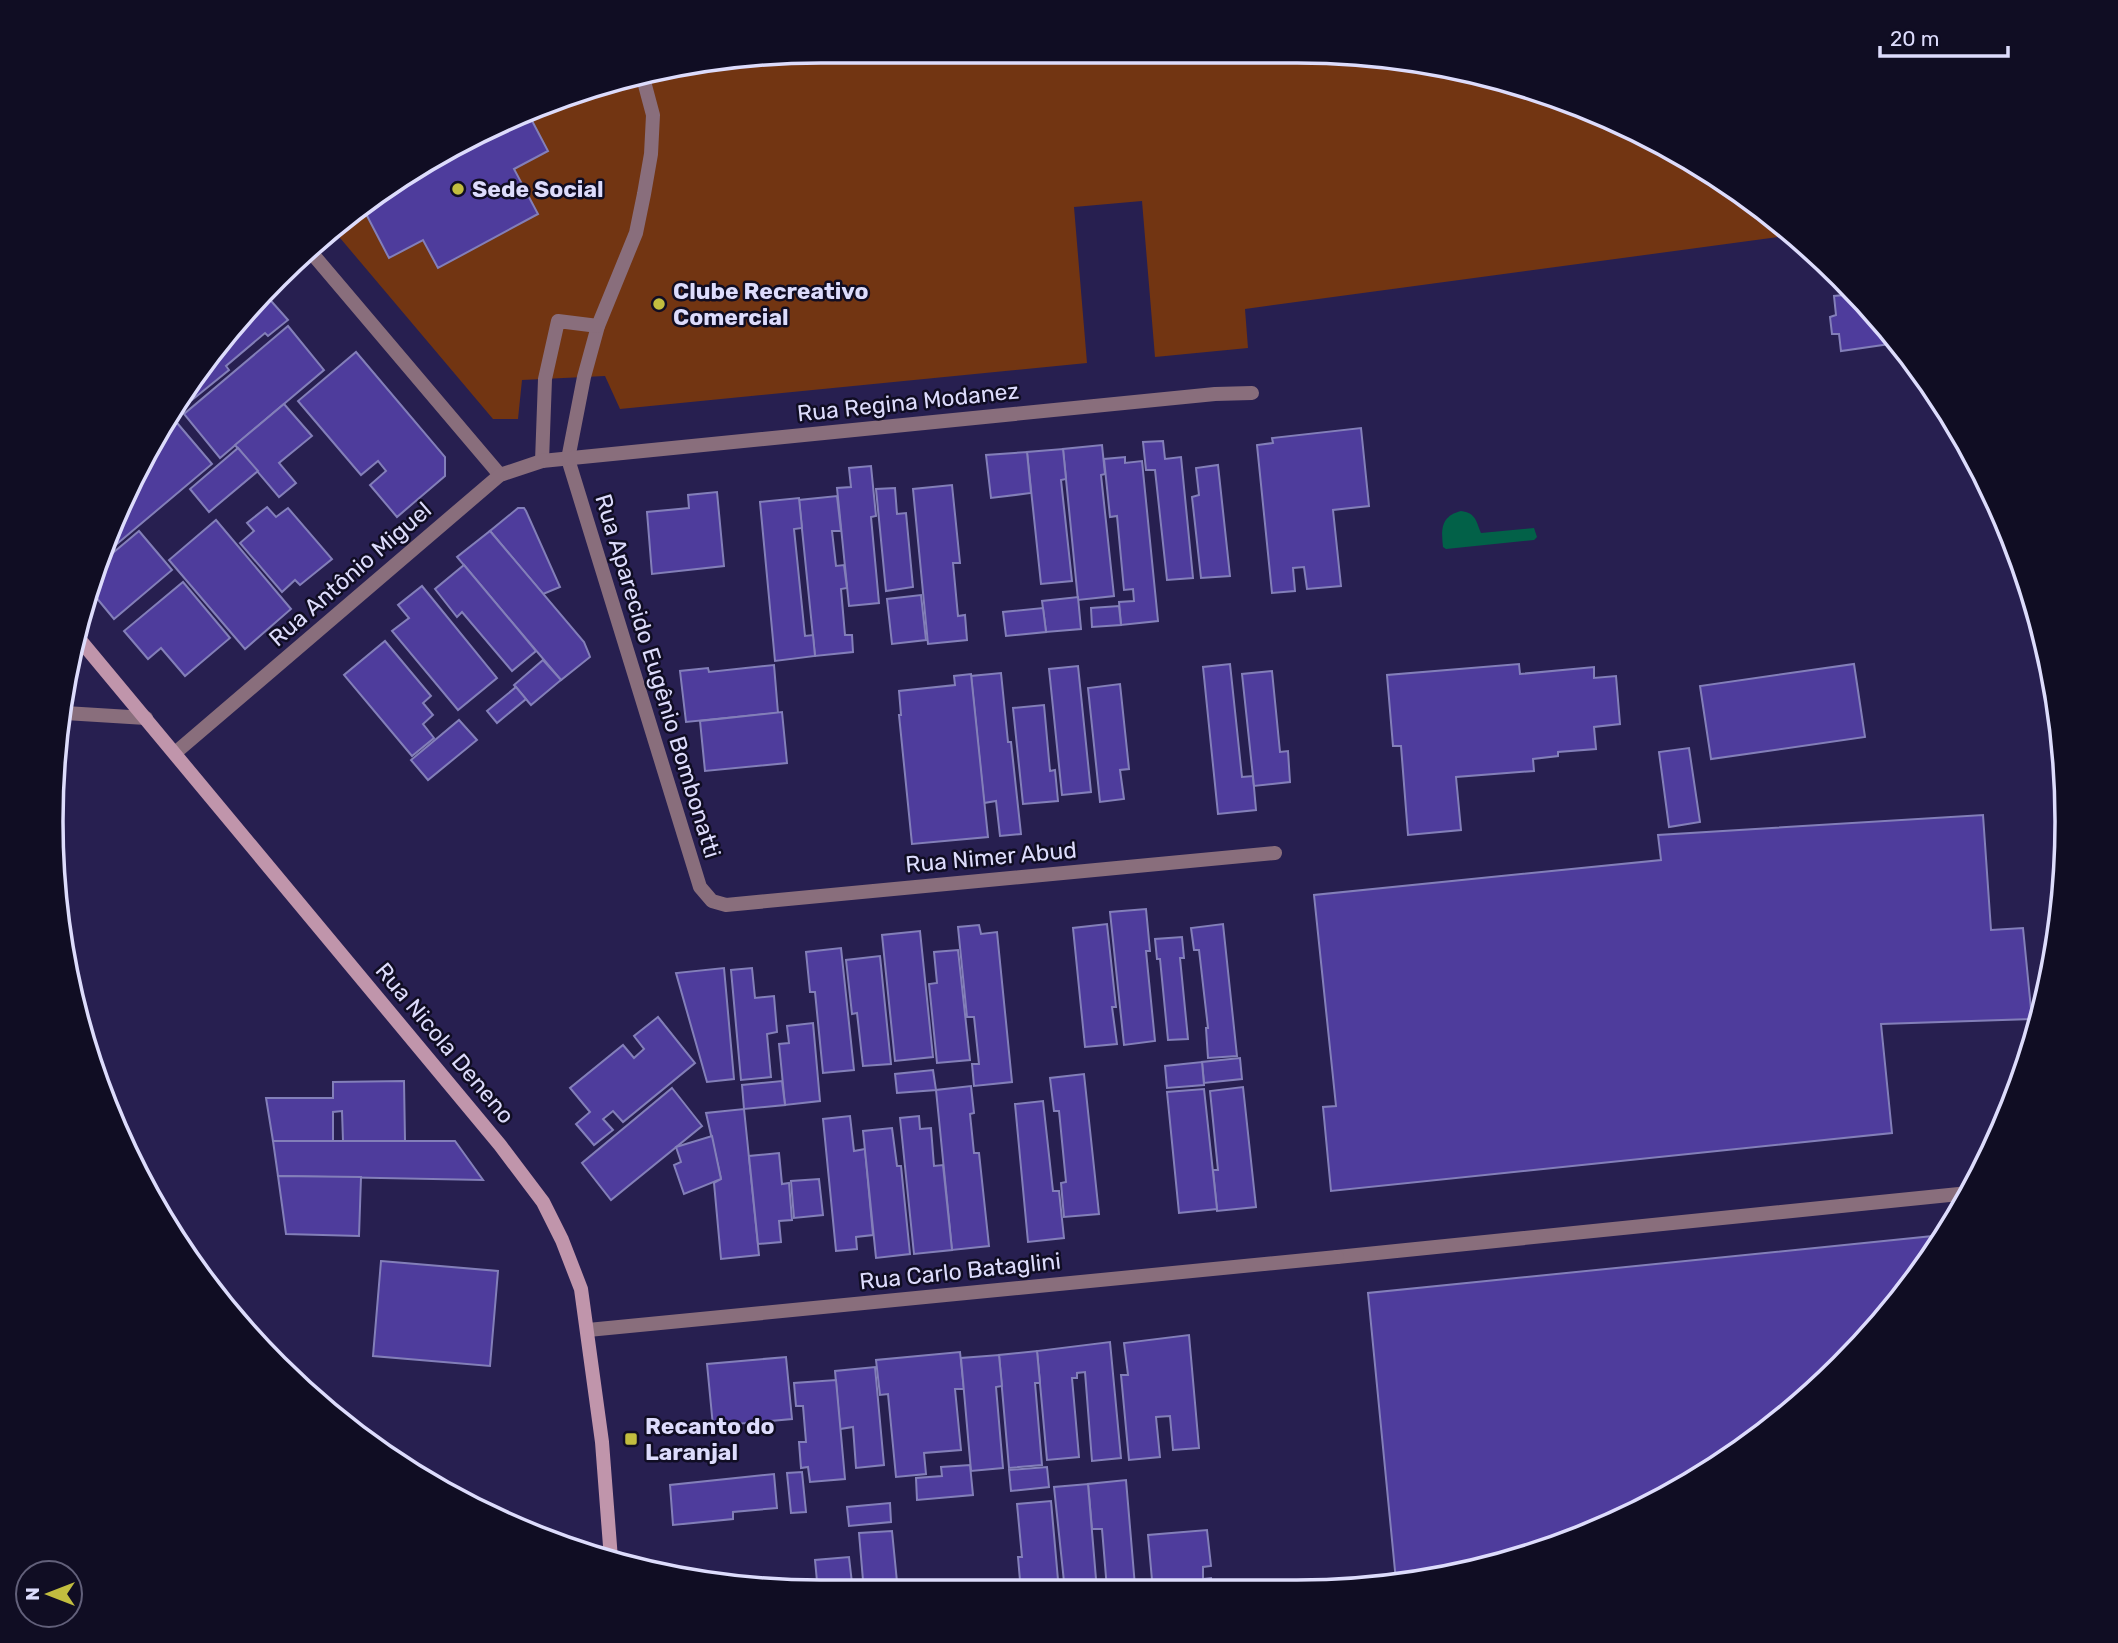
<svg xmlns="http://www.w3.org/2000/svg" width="2118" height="1643" viewBox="0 0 2118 1643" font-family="Rubik,sans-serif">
  <rect width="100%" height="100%" fill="#271f50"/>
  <polygon fill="#723512" points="822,51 1347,52 1544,92 1682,154 1766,210 1793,235 1245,309 1248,348 1155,357 1142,201 1074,207 1087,363 620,409 605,376 522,380 518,419 493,419 335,232 436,154 622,77"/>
  <path fill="#026148" d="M1461,511C1476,513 1476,521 1481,533L1534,528L1537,537L1534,540L1446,549L1443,547C1441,529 1441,516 1461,511Z"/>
  <g fill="#4e3c9c" stroke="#837fb9" stroke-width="2">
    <polygon points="529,115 548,151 514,169 538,214 438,268 423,240 389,258 364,210 436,154"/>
    <polygon points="264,293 288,320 268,336 265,333 226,366 229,370 192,400 186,394"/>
    <polygon points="1855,294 1876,313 1897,343 1841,351 1839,334 1832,334 1830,317 1836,315 1834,296"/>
    <polygon points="288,326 324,370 220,458 184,414"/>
    <polygon points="356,352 445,457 445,476 397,517 370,485 386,471 378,461 361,475 298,401"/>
    <polygon points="284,404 312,436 279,463 296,483 279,497 235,445"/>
    <polygon points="172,417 212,464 105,554 154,436"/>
    <polygon points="1361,428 1369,506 1333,510 1341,586 1307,589 1304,567 1293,568 1295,591 1272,593 1257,445 1273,443 1272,438"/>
    <polygon points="1163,441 1165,459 1181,457 1193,578 1167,580 1155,470 1146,470 1143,442"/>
    <polygon points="1102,445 1105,474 1101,475 1114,596 1078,600 1063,449"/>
    <polygon points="238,448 258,471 209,512 190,489"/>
    <polygon points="1063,449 1066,479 1061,480 1072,581 1041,584 1027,452"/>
    <polygon points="1027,452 1031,493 991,498 986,455"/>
    <polygon points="1125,457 1125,463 1142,461 1158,621 1121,625 1119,602 1134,601 1133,589 1124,590 1117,516 1110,517 1104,459"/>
    <polygon points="1218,465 1230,576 1201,578 1192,497 1199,495 1196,468"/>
    <polygon points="871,466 876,516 871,517 879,603 849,606 837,488 851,487 849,468"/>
    <polygon points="952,485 960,563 953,563 958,616 965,615 967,640 928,644 913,489"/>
    <polygon points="895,488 897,514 906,513 913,587 886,591 876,489"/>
    <polygon points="717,492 724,566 652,574 647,512 689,508 688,495"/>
    <polygon points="837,496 841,531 832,531 836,566 844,565 847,588 841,589 845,635 852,635 853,652 815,656 799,500"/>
    <polygon points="799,498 802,528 794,529 805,636 813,635 815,656 775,661 760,502"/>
    <polygon points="267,507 276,517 288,508 332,559 300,585 295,580 282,592 240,543 254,531 247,523"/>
    <polygon points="518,508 524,508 526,511 560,587 543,594 490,531"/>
    <polygon points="216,520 291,609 245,649 169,560"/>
    <polygon points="139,531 172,570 114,619 90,590 102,562"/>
    <polygon points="490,531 584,642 589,654 590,657 561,680 457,557"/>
    <polygon points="464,565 536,651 512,671 462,612 457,617 435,589"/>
    <polygon points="183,582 230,638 185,676 161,648 148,659 124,631"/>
    <polygon points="422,586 497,678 458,710 392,631 409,618 398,605"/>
    <polygon points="921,595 926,640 892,644 887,599"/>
    <polygon points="1078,597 1081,629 1046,632 1042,601"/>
    <polygon points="1119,606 1121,625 1092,627 1091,608"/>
    <polygon points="1043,608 1046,632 1006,636 1003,612"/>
    <polygon points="385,641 431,696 423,703 433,715 423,724 434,738 412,756 344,675"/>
    <polygon points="543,660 561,680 531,705 514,685"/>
    <polygon points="1230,664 1242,777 1253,776 1256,810 1218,814 1203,667"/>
    <polygon points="1519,664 1520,674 1594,667 1594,678 1616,676 1620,724 1594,727 1596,749 1558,752 1558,756 1533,759 1534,771 1456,777 1461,830 1408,835 1401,746 1393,746 1387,675"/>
    <polygon points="1854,664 1865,737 1711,759 1700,686"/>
    <polygon points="774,665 778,713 686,722 680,671 708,668 709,672"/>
    <polygon points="1078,666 1091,792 1062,795 1049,669"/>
    <polygon points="1272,671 1280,752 1288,751 1290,782 1254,786 1242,674"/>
    <polygon points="1001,673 1008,742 1011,742 1021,834 1000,836 996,801 984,803 971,676"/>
    <polygon points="971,674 988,837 912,844 899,715 901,715 899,691 955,685 954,676"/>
    <polygon points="1120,684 1129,769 1120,770 1124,799 1100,802 1088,688"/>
    <polygon points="516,687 526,699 497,723 487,711"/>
    <polygon points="1044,705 1050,771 1055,770 1058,801 1023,804 1013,708"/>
    <polygon points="782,712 787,763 705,771 700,721"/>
    <polygon points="459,720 477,740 428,780 411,760"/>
    <polygon points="1689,748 1700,822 1669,827 1659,752"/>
    <polygon points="1983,815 1991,930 2023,928 2032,1019 1881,1024 1892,1133 1331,1191 1323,1107 1336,1106 1314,895 1661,860 1658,835"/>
    <polygon points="1146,909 1150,951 1146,951 1155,1041 1124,1045 1110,912"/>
    <polygon points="1107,924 1116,1007 1112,1007 1117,1044 1085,1047 1073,928"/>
    <polygon points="1223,924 1237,1056 1208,1058 1206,1028 1208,1028 1199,950 1194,950 1191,928"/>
    <polygon points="979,925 981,934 997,932 1012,1082 974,1086 972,1064 979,1064 974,1017 967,1017 958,927"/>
    <polygon points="920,931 933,1057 895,1061 882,935"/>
    <polygon points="1182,937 1184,958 1180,958 1188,1039 1168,1040 1160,959 1157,959 1155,939"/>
    <polygon points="841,948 854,1070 823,1073 815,992 810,992 806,952"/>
    <polygon points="958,950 970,1060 937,1063 929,984 937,983 934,952"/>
    <polygon points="880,956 891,1064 863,1066 857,1013 852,1014 846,960"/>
    <polygon points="724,968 734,1079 707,1082 676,973"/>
    <polygon points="752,968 755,998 774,996 777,1032 767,1034 771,1077 741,1080 731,970"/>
    <polygon points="658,1017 695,1063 623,1122 613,1111 603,1119 613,1130 594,1145 576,1124 590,1112 570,1088 623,1045 634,1058 644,1049 634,1036"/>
    <polygon points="813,1023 820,1101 785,1105 779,1044 789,1043 787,1026"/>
    <polygon points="1240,1058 1242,1079 1204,1083 1202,1062"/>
    <polygon points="1202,1062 1204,1085 1167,1088 1165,1066"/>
    <polygon points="933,1070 936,1090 897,1093 895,1074"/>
    <polygon points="1084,1074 1099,1214 1064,1217 1061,1183 1066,1182 1059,1111 1054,1111 1050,1078"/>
    <polygon points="404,1081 405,1141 343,1141 342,1111 333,1112 333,1141 273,1141 266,1098 333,1098 333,1082"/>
    <polygon points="782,1081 785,1105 744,1109 742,1085"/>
    <polygon points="971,1086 974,1113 970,1114 974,1153 979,1153 989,1246 952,1250 936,1090"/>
    <polygon points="1243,1087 1256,1207 1217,1211 1213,1170 1218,1170 1210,1091"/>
    <polygon points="672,1088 702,1126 611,1200 582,1163"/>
    <polygon points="1204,1089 1217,1209 1179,1213 1167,1092"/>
    <polygon points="1043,1101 1053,1191 1059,1191 1064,1238 1028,1242 1015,1104"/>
    <polygon points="744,1109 759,1255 721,1259 714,1183 721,1179 706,1113"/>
    <polygon points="850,1116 854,1151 865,1149 873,1235 856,1237 857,1249 836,1251 823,1119"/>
    <polygon points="919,1116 920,1129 931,1128 934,1166 943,1165 952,1250 914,1254 900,1118"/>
    <polygon points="892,1128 897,1166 901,1166 910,1254 876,1258 863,1131"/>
    <polygon points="712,1136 721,1179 684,1194 674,1165 681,1162 676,1147"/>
    <polygon points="273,1141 455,1141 483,1180 278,1176"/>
    <polygon points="779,1153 782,1184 789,1183 792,1220 779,1221 781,1242 758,1244 749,1156"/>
    <polygon points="278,1176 361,1177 359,1236 286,1234"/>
    <polygon points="819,1179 823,1215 794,1218 791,1181"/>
    <polygon points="1943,1235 1908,1290 1805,1401 1682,1489 1544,1551 1396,1581 1368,1293"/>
    <polygon points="381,1261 498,1271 490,1366 373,1356"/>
    <polygon points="1189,1335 1199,1448 1173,1450 1170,1416 1156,1417 1160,1457 1129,1460 1121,1375 1128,1375 1124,1343"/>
    <polygon points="1110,1342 1121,1458 1092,1461 1085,1372 1077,1373 1077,1378 1072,1378 1079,1457 1047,1460 1037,1351"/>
    <polygon points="1037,1351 1040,1383 1035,1383 1042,1465 1009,1468 999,1355"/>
    <polygon points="960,1352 964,1389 955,1389 961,1450 924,1453 926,1474 896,1477 888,1394 880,1395 876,1360"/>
    <polygon points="999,1355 1002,1386 996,1387 1003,1468 971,1471 961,1358"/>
    <polygon points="786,1357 792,1419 713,1426 707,1364"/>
    <polygon points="875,1367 884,1465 856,1468 853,1427 840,1429 835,1371"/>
    <polygon points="836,1380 845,1479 810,1482 808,1467 801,1468 799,1442 806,1442 803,1406 796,1406 794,1383"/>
    <polygon points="970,1465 973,1495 917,1500 916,1478 942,1476 941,1467"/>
    <polygon points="1047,1467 1049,1487 1011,1491 1009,1470"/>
    <polygon points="802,1472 806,1512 791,1513 787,1473"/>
    <polygon points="774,1474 777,1508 733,1512 733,1519 673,1525 670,1485"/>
    <polygon points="1126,1480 1135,1586 1107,1589 1102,1529 1092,1529 1088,1484"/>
    <polygon points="1088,1484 1097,1591 1065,1591 1054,1487"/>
    <polygon points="1051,1501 1059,1591 1021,1592 1018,1557 1022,1557 1017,1504"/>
    <polygon points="890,1503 891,1522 849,1526 847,1507"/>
    <polygon points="1207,1530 1211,1566 1203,1567 1203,1579 1211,1578 1212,1591 1153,1591 1148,1535"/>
    <polygon points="892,1531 898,1592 864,1592 859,1533"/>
    <polygon points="849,1557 853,1592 818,1592 815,1560"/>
  </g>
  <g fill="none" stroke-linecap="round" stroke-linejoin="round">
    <g stroke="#896e7c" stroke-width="14">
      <polyline points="568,459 584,377 598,326 636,233 644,194 651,154 653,115 642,74"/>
      <polyline points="542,461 545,379 558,321 598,326"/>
      <polyline points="1337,1257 1969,1193"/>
    </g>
    <g stroke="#896e7c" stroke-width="14">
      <polyline points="310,251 500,475"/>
      <polyline points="568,459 700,887 712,901 726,905 1275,853"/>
      <polyline points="65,713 146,718"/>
      <polyline points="175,753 500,475 542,461 1215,394 1252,393"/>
      <polyline points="588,1330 1337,1257"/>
    </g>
    <polyline stroke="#c095ab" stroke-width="14" points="75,634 500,1145 543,1202 562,1240 581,1289 602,1442 611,1559"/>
  </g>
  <g fill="#c2bd3f" stroke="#100d23" stroke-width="2.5">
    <circle cx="458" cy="189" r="7"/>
    <circle cx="659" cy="304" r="7"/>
    <rect x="624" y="1432" width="14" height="14" rx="3.5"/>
  </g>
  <g text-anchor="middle" stroke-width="5" stroke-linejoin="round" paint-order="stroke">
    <g font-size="23" font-weight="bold" fill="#dddcfc" stroke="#100d23" text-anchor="start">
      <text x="472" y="197">Sede Social</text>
      <text x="673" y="299">Clube Recreativo<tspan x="673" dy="26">Comercial</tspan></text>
      <text x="645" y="1434">Recanto do<tspan x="645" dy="26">Laranjal</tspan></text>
    </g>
    <g font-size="23" fill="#dddcfc" stroke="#100d23">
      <text transform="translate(908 402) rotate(-6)" y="8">Rua Regina Modanez</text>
      <text transform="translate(350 574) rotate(-41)" y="8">Rua Antônio Miguel</text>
      <text transform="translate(658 676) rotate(73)" y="8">Rua Aparecido Eugênio Bombonatti</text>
      <text transform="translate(991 857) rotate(-5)" y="8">Rua Nimer Abud</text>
      <text transform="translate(445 1043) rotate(50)" y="8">Rua Nicola Deneno</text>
      <text transform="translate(960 1271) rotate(-6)" y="8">Rua Carlo Bataglini</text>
    </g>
  </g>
  <path d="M0 0H2118V1643H0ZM821 63H1297A758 758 0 0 1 2055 821V822A758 758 0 0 1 1297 1580H821A758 758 0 0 1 63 822V821A758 758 0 0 1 821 63Z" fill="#100d23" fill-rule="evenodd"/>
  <path fill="none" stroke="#dddcfc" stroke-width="3.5" d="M821 63H1297A758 758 0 0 1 2055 821V822A758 758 0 0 1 1297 1580H821A758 758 0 0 1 63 822V821A758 758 0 0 1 821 63Z"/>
  <g transform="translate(49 1594) rotate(270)"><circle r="33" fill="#100d23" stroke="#62607a" stroke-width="2"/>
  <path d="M0-5L12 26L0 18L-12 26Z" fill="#c2bd3f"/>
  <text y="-10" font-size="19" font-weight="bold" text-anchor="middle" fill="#dddcfc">N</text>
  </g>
  <path d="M1880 46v10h128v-10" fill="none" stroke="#dddcfc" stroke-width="3.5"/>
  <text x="1890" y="46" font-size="21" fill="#dddcfc" stroke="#100d23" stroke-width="5" paint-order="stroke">20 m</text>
</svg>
